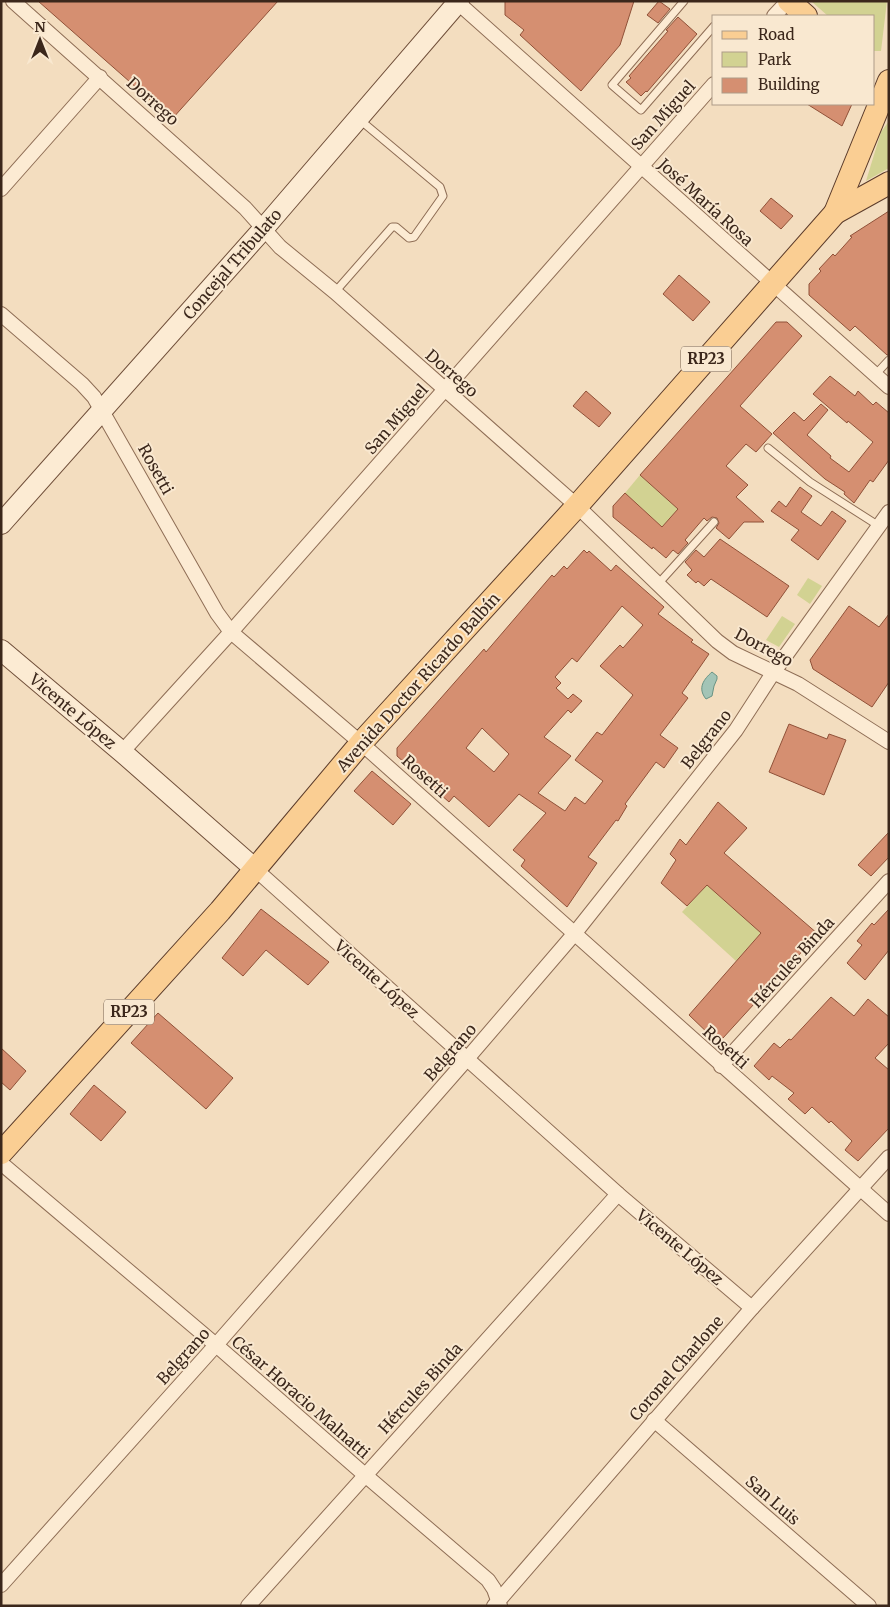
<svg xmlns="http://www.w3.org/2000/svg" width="890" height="1607" viewBox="0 0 890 1607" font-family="Merriweather,serif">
  <rect width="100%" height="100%" fill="#f3ddbf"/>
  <g fill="#d2d292">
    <polygon points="811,1 887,1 881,51 874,51 874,16 828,16"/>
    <polygon points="889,121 889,168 866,181 881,132"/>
    <polygon points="640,475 678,509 662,527 625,493"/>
    <polygon points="808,578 822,586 810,604 797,595"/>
    <polygon points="782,616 795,624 779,647 766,640"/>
    <polygon points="707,885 761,933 736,961 682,912"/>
  </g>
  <path fill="#a3c4b6" stroke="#699384" d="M712,672L717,676V679L714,686L712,696L706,699C697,688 704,679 712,672Z"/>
  <g fill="#d58f71" stroke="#905138" fill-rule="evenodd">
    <polygon points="38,1 278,1 172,119"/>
    <polygon points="505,1 634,1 620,45 581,91 520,35 524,30 505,15"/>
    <polygon points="659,1 670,9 658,23 647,15"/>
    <polygon points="678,17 697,34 647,92 646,91 641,96 626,82 631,78 629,76 668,31 666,30"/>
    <polygon points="807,104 852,104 842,126"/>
    <polygon points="771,198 793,216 781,229 760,211"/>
    <polygon points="889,211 889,355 887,355 855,326 850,331 809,295 809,284 821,271 819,269 833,254 835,256 852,237 850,236"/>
    <polygon points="679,275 710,302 693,321 663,294"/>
    <polygon points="776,322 787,322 802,336 740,406 772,434 756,452 746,444 726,466 748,485 736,497 764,522 744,522 729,539 716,528 719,523 717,518 712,517 707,521 704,518 685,540 688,543 678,554 673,550 666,558 653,547 652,549 613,517 613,506 625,493 662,527 678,509 640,475"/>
    <polygon points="830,376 855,396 858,391 873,405 876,402 889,413 889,460 873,482 870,480 854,503 844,494 845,492 825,479 773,433 794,412 804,421 821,404 828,410 807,435 831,456 830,458 849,472 873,442 848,421 847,423 813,394"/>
    <polygon points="586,391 611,413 599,427 573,406"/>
    <polygon points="800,487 812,496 801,512 821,526 832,511 846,521 818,560 791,540 799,530 771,511 779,501 786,507"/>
    <polygon points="720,539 789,586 767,617 711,579 704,586 698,581 696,583 687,575 692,570 685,562 696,550 704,557"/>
    <path d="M584,550L587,553L589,551L611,571L616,565L664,607L658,614L693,640L691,642L709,654L682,693L688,698L660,735L678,748L664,768L656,762L625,804L627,806L618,821L616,820L588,857L597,863L567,907L521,866L525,860L513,850L546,813L519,794L489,827L454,796L449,802L397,756V748L484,649L486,652L552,575L554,577L564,566L567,569ZM622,606L643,625L623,648L620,645L600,666L633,695L602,735L597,732L575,760L603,781L585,804L575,797L565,811L538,793L571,756L544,737L568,710L571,713L582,701L573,694L568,699L556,688L561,683L555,677L572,658L577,662ZM482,728L509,754L494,772L466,748Z"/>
    <polygon points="849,606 879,627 889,614 889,682 872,707 813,669 810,660"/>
    <polygon points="789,724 827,739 829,734 846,740 824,795 769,772"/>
    <polygon points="372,771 411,804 393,825 354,791"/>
    <polygon points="718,802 747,828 724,853 818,934 723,1038 713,1038 689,1015 761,933 707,885 687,906 661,883 676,860 670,854 680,839 686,845"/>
    <polygon points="889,832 889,857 871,876 858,865"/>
    <polygon points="261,909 329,962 308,985 266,950 243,976 222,958"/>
    <polygon points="889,909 889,950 865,980 847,963 862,945 857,941 872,923 874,925"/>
    <polygon points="831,997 854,1016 868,999 889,1017 889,1043 875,1058 889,1070 889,1128 858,1161 845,1150 852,1141 831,1121 829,1123 812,1107 805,1114 788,1099 794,1093 772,1076 769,1080 754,1066 774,1043 780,1048 789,1039 791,1040"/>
    <polygon points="158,1013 233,1078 206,1109 131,1043"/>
    <polygon points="1,1048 26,1071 10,1090 1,1082"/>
    <polygon points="94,1085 126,1112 101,1141 70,1114"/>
  </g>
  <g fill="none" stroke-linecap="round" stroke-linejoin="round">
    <defs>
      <g id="lane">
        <polyline points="684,1 612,85 641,110 714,26"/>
        <polyline points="335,292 392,227 396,227 409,238 414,237 443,196 440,187 360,120"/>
        <polyline points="875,375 889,360"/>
        <polyline points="768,448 810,482 879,526"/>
        <polyline points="658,584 714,522"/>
      </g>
      <g id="street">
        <polyline points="13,1 245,208 280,247 335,292 577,506 717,641 733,653 798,684 889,742"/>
        <polyline points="456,1 889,387"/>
        <polyline points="774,16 788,1"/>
        <polyline points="1,189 100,77"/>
        <polyline points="1,314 82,384 94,397 217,613 231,632 361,743 889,1214"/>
        <polyline points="122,752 231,632 714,84"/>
        <polyline points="255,869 618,1194 752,1308"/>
        <polyline points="721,1066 889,881"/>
        <polyline points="1,1163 216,1345 365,1475 488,1580 494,1589 500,1606"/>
        <polyline points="654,1420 869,1606"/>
        <polyline points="1,1585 216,1345 466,1060 575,933 736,730 773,673 889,512"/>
        <polyline points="248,1606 618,1194"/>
        <polyline points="494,1606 752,1308 889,1157"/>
      </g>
      <g id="secondary">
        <polyline points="1,524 264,228 459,1"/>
        <polyline points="1,650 122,752 255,869"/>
      </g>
      <g id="primary">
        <polyline points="789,1 806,16"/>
        <polyline points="835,213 889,81"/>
        <polyline points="1,1153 220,911 361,743 577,506 835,213 889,183"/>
      </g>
    </defs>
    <use href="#lane" stroke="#8e6d55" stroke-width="9"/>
    <use href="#street" stroke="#8e6d55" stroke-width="16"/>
    <use href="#secondary" stroke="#6f4e39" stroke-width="22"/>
    <use href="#primary" stroke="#5b3b2a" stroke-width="24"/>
    <use href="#lane" stroke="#fcebd3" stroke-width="7"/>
    <use href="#street" stroke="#fcebd3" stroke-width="14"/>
    <use href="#secondary" stroke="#fcebd3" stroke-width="20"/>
    <use href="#primary" stroke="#face93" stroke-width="22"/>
  </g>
  <g text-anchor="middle" stroke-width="4" stroke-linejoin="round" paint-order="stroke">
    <g fill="#f9e8d0" stroke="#746151" stroke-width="1">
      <rect x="681" y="346.5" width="50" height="25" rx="4"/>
      <rect x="104" y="999.5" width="50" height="25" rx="4"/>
    </g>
    <g font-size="15" font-weight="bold" fill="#3b271b">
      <text x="706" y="364">RP23</text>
      <text x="129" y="1017">RP23</text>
    </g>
    <g font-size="16" fill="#3b271b" stroke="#f9e8d0">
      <text transform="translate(153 101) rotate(42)" y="6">Dorrego</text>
      <text transform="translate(663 115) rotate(-48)" y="6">San Miguel</text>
      <text transform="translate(706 202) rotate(42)" y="6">José María Rosa</text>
      <text transform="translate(232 264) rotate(-49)" y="6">Concejal Tribulato</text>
      <text transform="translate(452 373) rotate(41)" y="6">Dorrego</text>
      <text transform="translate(396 419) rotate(-49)" y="6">San Miguel</text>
      <text transform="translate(156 469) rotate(61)" y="6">Rosetti</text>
      <text transform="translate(764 647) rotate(28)" y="6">Dorrego</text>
      <text transform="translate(418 682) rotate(-48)" y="6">Avenida Doctor Ricardo Balbín</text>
      <text transform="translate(73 711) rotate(40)" y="6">Vicente López</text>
      <text transform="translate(706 739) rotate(-52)" y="6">Belgrano</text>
      <text transform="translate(425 776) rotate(42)" y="6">Rosetti</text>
      <text transform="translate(792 962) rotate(-48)" y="6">Hércules Binda</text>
      <text transform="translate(377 979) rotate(42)" y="6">Vicente López</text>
      <text transform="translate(726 1047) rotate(42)" y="6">Rosetti</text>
      <text transform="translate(450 1052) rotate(-49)" y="6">Belgrano</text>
      <text transform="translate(680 1247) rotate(40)" y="6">Vicente López</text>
      <text transform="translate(183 1356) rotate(-48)" y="6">Belgrano</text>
      <text transform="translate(676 1368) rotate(-49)" y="6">Coronel Charlone</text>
      <text transform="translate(420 1388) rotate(-48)" y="6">Hércules Binda</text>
      <text transform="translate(301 1397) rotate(41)" y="6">César Horacio Malnatti</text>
      <text transform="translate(773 1500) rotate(41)" y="6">San Luis</text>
    </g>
  </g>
  <rect width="890" height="1607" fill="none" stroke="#3b271b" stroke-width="5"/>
  <rect x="712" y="15" width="162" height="90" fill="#f9e8d0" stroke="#ad9b88"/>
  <rect x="722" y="31" width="25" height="8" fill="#face93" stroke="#ad9b88"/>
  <text x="758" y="40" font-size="15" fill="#3b271b">Road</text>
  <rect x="722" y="52" width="25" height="15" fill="#d2d292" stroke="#ad9b88"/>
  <text x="758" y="65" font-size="15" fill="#3b271b">Park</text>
  <rect x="722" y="78" width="25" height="15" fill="#d58f71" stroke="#ad9b88"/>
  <text x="758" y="90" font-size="15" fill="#3b271b">Building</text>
  <g transform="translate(40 40)" stroke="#f9e8d0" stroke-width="4" paint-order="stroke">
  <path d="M0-4L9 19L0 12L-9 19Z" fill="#3b271b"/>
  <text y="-8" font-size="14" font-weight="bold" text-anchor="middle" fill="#3b271b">N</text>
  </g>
</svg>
